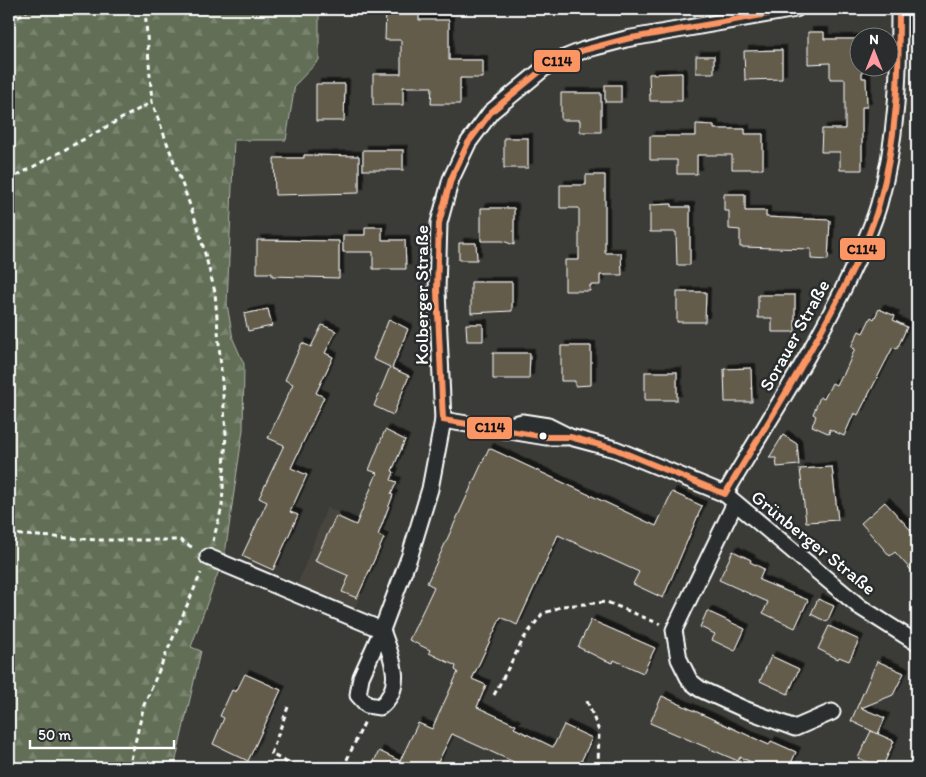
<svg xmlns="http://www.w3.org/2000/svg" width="926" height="777" viewBox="0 0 926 777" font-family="Itim,sans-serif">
  <defs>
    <pattern id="forest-firs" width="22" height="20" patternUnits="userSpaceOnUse" patternTransform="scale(1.25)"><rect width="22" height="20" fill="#626e56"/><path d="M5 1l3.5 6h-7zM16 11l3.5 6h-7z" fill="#7a846f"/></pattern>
    <filter id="shadow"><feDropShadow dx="4.5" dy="-4.5" stdDeviation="0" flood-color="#0009"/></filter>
  </defs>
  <rect width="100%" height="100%" fill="#3b3b37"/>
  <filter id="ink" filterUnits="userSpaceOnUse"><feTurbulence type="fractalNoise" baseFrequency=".02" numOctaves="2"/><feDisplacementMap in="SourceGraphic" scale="10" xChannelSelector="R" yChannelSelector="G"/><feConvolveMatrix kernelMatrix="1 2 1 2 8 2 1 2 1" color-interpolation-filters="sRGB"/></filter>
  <g filter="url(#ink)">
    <polygon fill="#47453d" points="327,507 388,535 354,610 296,588"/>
    <polygon fill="url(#forest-firs)" stroke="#b0b6aa" points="9,9 319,9 319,60 295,85 286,140 234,140 227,304 233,339 244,364 243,430 225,554 191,647 201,651 174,768 9,768"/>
    <g fill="#635b4b" stroke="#fff" filter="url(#shadow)">
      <polygon points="386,10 419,10 419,20 449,20 449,60 483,60 483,78 460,78 460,104 431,104 432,87 403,87 403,105 373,105 373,74 401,74 401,40 385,40"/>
      <polygon points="808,32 824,32 824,39 858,39 858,68 862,68 862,78 866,78 867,107 862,107 862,170 840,170 840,152 821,152 822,129 845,129 845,79 830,79 830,63 808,64"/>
      <polygon points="782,50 782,79 745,80 744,51"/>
      <rect x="696" y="56" width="18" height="17"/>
      <polygon points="682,73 682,101 650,101 649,74"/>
      <polygon points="316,84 345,84 344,121 316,121"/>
      <rect x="605" y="85" width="16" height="17"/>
      <polygon points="561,93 601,93 601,132 580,132 580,120 561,120"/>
      <polygon points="696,124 714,125 714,129 745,129 745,134 763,134 763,169 732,169 732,155 697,155 697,174 677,174 677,160 650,160 650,136 696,136"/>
      <rect x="504" y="138" width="24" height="30"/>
      <rect x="363" y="150" width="40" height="20"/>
      <polygon points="304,155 359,156 359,193 275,195 274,158 304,158"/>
      <polygon points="586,175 605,175 605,253 621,253 622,275 600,275 600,285 590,285 590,291 565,291 565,260 579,260 579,208 560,208 560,185 586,185"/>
      <polygon points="724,194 745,194 745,211 766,211 766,217 830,220 828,260 811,259 811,249 740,247 740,230 729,229 729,211 724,211"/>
      <polygon points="672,204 672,207 690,207 690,265 677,265 676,232 650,232 650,205"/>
      <polygon points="481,208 514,208 514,245 503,241 481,241"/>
      <polygon points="365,227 382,227 382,240 405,240 406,269 373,269 373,252 343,252 343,235 365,235"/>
      <polygon points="257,240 339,241 339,278 272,276 272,273 257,273"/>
      <polygon points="459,243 476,243 477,260 459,260"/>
      <polygon points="471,282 512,282 512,311 471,313"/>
      <polygon points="677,292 706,292 705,322 677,322"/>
      <polygon points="758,295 795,295 795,332 772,332 772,318 758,318"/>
      <polygon points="268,309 272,326 248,331 244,314"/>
      <polygon points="879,309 895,316 893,320 907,327 897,349 893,347 858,415 854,413 844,436 829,429 830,434 812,426 816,416 813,414 820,397 824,399 832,383 836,385 841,375 843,376 855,349 851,347 859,331 863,333 871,317 874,319"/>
      <polygon points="389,319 408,329 392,368 409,376 393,415 374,406 390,367 373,359"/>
      <polygon points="466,324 483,324 483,341 467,341"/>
      <polygon points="322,325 336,331 325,353 333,357 316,393 324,397 291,468 307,475 290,512 298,515 273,570 242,556 267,502 259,498 284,445 268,438 293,384 285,380 302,343 311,347"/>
      <polygon points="561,346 591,346 591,385 575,386 575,381 561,381"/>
      <polygon points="493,353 530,353 529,379 493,379"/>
      <polygon points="751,368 752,402 725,402 724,369"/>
      <rect x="645" y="372" width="32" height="28"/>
      <polygon points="385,430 405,440 392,471 394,472 391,480 397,482 391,494 393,495 378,535 384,538 357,598 342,592 349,576 315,561 336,516 356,525 377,473 369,470"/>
      <polygon points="783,435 797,444 799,465 777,467 776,458 769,458"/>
      <polygon points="489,448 656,526 672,492 702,506 663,598 633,584 639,572 558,535 517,625 501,617 472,679 486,685 477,707 516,725 514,728 553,747 564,725 592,738 578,768 527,768 452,734 435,768 371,768 379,751 400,761 418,723 432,729 458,672 455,670 456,666 429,653 430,650 409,640 434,587 427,583"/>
      <polygon points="832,467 838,520 806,522 800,469"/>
      <polygon points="885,502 917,537 917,577 895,552 890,556 861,523"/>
      <polygon points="733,551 751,560 750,562 764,569 759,580 808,600 795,628 763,613 768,602 719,580"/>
      <polygon points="818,599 834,606 827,622 811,614"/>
      <polygon points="707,611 745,629 735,651 712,640 715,634 700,627"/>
      <polygon points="591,620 655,648 643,673 614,660 613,663 602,659 578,647"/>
      <polygon points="829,626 859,640 849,661 839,657 838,659 818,649"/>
      <polygon points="771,656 799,669 788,694 760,681"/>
      <polygon points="877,661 904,673 893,695 861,708 885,718 878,734 851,721"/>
      <polygon points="245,674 281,690 248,761 213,744 224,718 220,716 232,690 236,692"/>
      <polygon points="662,696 769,745 771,741 796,752 789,768 764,768 740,757 738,761 650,723"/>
      <polygon points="871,731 894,741 882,768 858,758"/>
    </g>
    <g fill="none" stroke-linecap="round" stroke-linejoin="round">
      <defs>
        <g id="street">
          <polyline points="443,420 546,437 566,437"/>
          <polyline points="498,428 522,422 548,426 570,437 615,449 725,494 860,607 917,643"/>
          <path d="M725,494C767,422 813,353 849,277C860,253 872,229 879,204C897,141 899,74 899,9"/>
          <polyline points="735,503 674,630 679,659 690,681 700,689 744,709 795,728 832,712"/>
          <path d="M208,557L382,630C391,656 406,686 380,707L367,705L358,695L361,677L382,630L410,555L430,489L443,420L437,291L439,223L451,179L468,143L491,112L549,64L584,50L626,39L796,9"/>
        </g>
      </defs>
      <use href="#street" stroke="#fff" stroke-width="19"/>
      <g stroke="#fff" stroke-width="3" stroke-dasharray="5 4" stroke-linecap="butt">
        <polyline points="145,9 152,102 198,227 215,292 226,434 222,507 213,541"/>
        <polyline points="9,16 18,17 29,9"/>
        <polyline points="9,180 152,102"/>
        <polyline points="9,534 99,540 180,540 195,549"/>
        <polyline points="494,695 524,638 542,614 563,606 607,602 660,624"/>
        <polyline points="587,701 599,731 598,768"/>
        <polyline points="288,707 271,754 298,768"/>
        <polyline points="129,768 144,705 201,573"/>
        <polyline points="343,768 365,721"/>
      </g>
      <use href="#street" stroke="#2a2d2e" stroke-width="15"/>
      <defs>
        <path id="bus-1" d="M796,9L626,39L584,50L549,64L491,112L468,143L451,179L439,223L437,291L443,420L546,437H570L615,449L725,494C765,427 807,361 842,291C856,263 871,234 879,204C897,140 899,75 899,9"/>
      </defs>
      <use href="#bus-1" stroke="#2a2d2e" stroke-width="10"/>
      <use href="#bus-1" stroke="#fb9564" stroke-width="6"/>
    </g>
  </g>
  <circle fill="#fff" stroke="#2a2d2e" stroke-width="2" cx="543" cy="436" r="4.5"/>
  <g text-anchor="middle" stroke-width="5" stroke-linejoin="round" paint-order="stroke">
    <g font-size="19" fill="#fff" stroke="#2a2d2e">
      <text transform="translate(421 295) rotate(-90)" y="7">Kolberger Straße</text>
      <text transform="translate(794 335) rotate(-61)" y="7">Sorauer Straße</text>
      <text transform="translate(814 542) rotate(39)" y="7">Grünberger Straße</text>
    </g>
  </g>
  <g stroke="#2a2d2e" stroke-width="2">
    <rect x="533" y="49" width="48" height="24" rx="5" fill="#fb9564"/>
    <rect x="839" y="237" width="47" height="24" rx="5" fill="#fb9564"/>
    <rect x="466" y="416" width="47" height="24" rx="5" fill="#fb9564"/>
  </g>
  <g font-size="14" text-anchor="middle" font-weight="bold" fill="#111">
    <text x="557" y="66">C114</text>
    <text x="862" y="254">C114</text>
    <text x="490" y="432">C114</text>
  </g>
  <rect width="926" height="777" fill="none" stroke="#2a2d2e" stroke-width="30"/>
  <rect x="15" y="15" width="896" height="747" fill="none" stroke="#fff" stroke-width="2" filter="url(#ink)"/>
  <g transform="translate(874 52)"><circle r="24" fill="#2a2d2e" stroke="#7f8182"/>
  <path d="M0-4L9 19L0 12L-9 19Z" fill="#ff9aa2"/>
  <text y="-8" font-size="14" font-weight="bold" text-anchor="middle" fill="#ffffff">N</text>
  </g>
  <path d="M30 740v8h144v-8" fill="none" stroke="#ffffff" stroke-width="2.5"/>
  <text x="38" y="740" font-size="15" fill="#ffffff" stroke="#2a2d2e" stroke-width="4" paint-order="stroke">50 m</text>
</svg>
